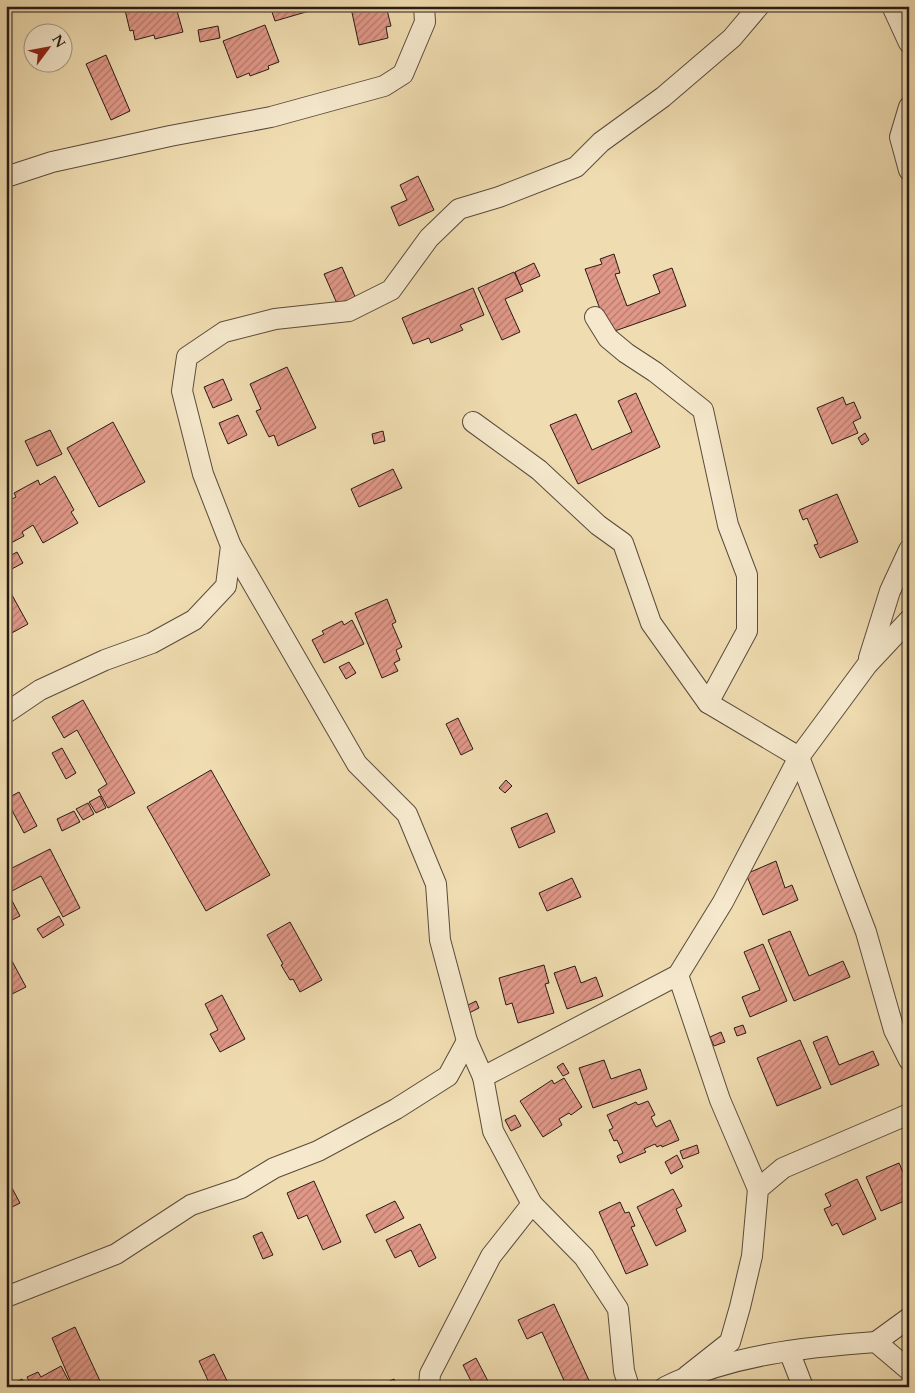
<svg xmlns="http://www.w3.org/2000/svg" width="915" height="1393" viewBox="0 0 915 1393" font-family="Cardo,serif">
  <defs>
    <pattern id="building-hatch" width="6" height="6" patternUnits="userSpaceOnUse" patternTransform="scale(1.25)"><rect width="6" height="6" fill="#e19888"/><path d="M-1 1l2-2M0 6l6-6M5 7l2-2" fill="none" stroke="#b67b6e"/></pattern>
  </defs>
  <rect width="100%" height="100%" fill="#efdcb0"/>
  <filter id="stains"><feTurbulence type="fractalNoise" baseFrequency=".004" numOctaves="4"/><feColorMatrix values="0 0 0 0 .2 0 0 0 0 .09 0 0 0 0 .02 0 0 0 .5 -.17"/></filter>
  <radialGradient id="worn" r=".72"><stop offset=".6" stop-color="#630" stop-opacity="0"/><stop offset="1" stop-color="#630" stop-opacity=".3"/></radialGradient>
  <g fill="url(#building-hatch)" stroke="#291b15">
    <polygon points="124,6 173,6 174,11 177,11 183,32 155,39 154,35 135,40 133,30 130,31"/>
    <polygon points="270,6 323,6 323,7 275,21"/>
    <polygon points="357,6 386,6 391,26 386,27 388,38 359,45 351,8"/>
    <polygon points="265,25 279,62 268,66 269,69 250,76 249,73 237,78 223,41"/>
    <polygon points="218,26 220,38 200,42 198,30"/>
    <polygon points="106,55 130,111 111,120 86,64"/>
    <polygon points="418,176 434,210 399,226 391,207 407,200 400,185"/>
    <polygon points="614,254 620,273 615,274 627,306 660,293 653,275 672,268 686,306 609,333 585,269 602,264 600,259"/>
    <polygon points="534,263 540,276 520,285 515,272"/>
    <polygon points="342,267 357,301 339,308 324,274"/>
    <polygon points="514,272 523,291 505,299 520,332 502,340 478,288"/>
    <polygon points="473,288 484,315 460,325 463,330 431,343 429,338 413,344 402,318"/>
    <polygon points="287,367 316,428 278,446 274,435 269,437 256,411 261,409 250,384"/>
    <polygon points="223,379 232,400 213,408 204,387"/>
    <polygon points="636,393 660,447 578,484 550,425 576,414 592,450 632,432 618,401"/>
    <polygon points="843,397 846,405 854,402 861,418 853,422 858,433 832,444 817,408"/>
    <polygon points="238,415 247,435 228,444 219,423"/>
    <polygon points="113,422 145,482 99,507 67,448"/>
    <polygon points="50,430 62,454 37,466 25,441"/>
    <polygon points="383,431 385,441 374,444 372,434"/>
    <polygon points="865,433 869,440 862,445 858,438"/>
    <polygon points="393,469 402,488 359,507 351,489"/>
    <polygon points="55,476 74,510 71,512 78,523 43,543 33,525 22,532 24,536 11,543 6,536 6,502 16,497 14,493 38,480 40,485"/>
    <polygon points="837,494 858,542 820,558 814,545 818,544 807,518 803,520 799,510"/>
    <polygon points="17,552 23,563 6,572 6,558"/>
    <polygon points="7,586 28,624 10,634 6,627"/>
    <polygon points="387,599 396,622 392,624 402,647 396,650 400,660 394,663 398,671 382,678 355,613"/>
    <polygon points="352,620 364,644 324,663 312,640 324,634 322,631 342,621 344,625"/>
    <polygon points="349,662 356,673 346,679 339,667"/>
    <polygon points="83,700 135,793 108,808 98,790 107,784 77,730 64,738 52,717"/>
    <polygon points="458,718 473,749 461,755 446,724"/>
    <polygon points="62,748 76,773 66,779 52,753"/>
    <polygon points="211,770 270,875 206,911 147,807"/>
    <polygon points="506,780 512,786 505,793 499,788"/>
    <polygon points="19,792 37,826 24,833 6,799"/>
    <polygon points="100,796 106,808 96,813 89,802"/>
    <polygon points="88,803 94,814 83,820 76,809"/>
    <polygon points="74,811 80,822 62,831 57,819"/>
    <polygon points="547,813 555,832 519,848 511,828"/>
    <polygon points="50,849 80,908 63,917 41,876 8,893 20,916 6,923 6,871"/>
    <polygon points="776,861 785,888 792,885 798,900 763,915 746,874"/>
    <polygon points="572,878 581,897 547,911 539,893"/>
    <polygon points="59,916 64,925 43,938 37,929"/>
    <polygon points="290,922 322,980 300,992 293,979 290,980 281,965 283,964 267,935"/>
    <polygon points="790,931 809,976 843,961 850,977 794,1001 768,940"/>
    <polygon points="763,944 787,1001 750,1017 742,997 760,990 744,952"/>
    <polygon points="6,950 26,987 6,997"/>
    <polygon points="544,965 549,983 545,984 554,1013 518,1023 512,1003 506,1005 499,978"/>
    <polygon points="575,966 581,983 596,977 603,996 567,1009 554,973"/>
    <polygon points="222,995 245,1039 220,1052 210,1034 218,1030 205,1004"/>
    <polygon points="476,1001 479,1008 469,1013 466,1006"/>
    <polygon points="743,1025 746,1033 737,1036 734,1028"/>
    <polygon points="721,1032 725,1042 714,1046 710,1037"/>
    <polygon points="827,1036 839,1065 873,1051 879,1065 831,1085 813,1042"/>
    <polygon points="800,1040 821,1088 777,1106 757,1058"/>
    <polygon points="604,1060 611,1079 640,1069 647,1089 593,1108 579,1068"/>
    <polygon points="563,1063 569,1073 563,1076 557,1067"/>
    <polygon points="564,1078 582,1107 571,1115 569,1113 559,1119 562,1125 543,1137 520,1101 552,1080 554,1084"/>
    <polygon points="648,1101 655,1115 651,1117 656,1127 670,1120 679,1140 662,1147 661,1145 657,1147 655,1144 644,1149 646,1152 620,1163 617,1156 623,1153 617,1140 614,1141 609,1130 613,1128 607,1115 636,1102 638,1105"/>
    <polygon points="515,1115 521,1126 511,1131 505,1120"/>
    <polygon points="697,1145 699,1153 683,1159 680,1151"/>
    <polygon points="677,1155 683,1167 671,1174 665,1162"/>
    <polygon points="899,1163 906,1179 909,1178 909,1199 881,1211 866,1177"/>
    <polygon points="6,1177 20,1203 6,1210"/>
    <polygon points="857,1179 876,1219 843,1235 837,1223 832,1226 824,1209 831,1206 825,1194"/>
    <polygon points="314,1181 341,1242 323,1250 307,1215 298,1219 287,1193"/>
    <polygon points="673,1189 682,1206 676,1209 686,1231 656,1246 637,1207"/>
    <polygon points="395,1201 404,1218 375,1233 366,1215"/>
    <polygon points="620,1202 625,1213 629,1212 635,1226 631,1227 648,1265 626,1274 599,1212"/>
    <polygon points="420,1224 436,1258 419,1267 411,1250 395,1258 386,1240"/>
    <polygon points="262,1232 273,1255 263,1259 253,1236"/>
    <polygon points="554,1304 592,1387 567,1387 542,1332 527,1339 518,1320"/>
    <polygon points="75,1327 100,1381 87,1387 73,1387 52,1338"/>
    <polygon points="214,1354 230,1387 211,1387 199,1361"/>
    <polygon points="476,1358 491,1387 474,1387 463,1365"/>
    <polygon points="61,1366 72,1387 14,1387 12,1384 22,1379 26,1385 30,1383 27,1377 38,1372 41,1377"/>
    <polygon points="394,1379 398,1387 376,1387"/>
  </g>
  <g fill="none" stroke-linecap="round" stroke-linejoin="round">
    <defs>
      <g id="street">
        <polyline points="892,6 909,43"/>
        <polyline points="909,107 900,137 909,170"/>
        <polyline points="6,177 52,162 170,136 271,117 384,86 403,74 425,22 424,6"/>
        <polyline points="595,317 608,338 626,353 655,372 703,410 728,525 747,575 747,631 708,703"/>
        <polyline points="473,422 539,470 598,525 623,543 651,623 708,703 799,757 866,932 894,1030 909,1060"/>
        <polyline points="231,546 357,764 407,814 436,884 440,940 467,1041 483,1077"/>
        <polyline points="869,658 890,591 909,550"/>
        <polyline points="6,713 40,690 105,660 152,643 194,620 226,586 231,546 203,474 182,391 187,357 224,332 275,319 349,311 391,290 429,238 459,209 499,197 576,167 601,142 663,97 732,38 759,6"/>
        <polyline points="678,975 720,1100 758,1189"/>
        <polyline points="532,1204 584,1257 618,1309 624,1371 629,1387"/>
        <polyline points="6,1297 116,1254 191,1205 241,1188 274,1168 318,1151 396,1109 448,1076 467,1041"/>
        <polyline points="909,1318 876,1342 909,1370"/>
        <polyline points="789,1351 803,1387"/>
        <polyline points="687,1376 730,1342 740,1307 752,1256 758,1189 783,1168 909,1114"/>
        <polyline points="429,1387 430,1374 491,1256 532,1204 493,1131 483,1077 678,975 723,902 799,757 867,665 909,620"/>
        <path d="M665,1387C730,1355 805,1347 876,1342"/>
      </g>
    </defs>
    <use href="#street" stroke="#5a4b3c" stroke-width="22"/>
    <use href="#street" stroke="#f5e8cc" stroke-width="20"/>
  </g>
  <rect width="915" height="1393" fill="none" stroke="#efdcb0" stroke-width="25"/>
  <rect x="8" y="8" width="900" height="1378" fill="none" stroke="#291b15" stroke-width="2.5"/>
  <rect x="12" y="12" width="890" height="1368" fill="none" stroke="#291b15"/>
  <g transform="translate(48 48) rotate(58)"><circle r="24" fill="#f5e8cc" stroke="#a39683"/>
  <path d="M0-4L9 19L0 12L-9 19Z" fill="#8f2418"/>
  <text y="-8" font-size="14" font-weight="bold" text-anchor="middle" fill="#291b15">N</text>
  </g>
  <rect width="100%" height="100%" filter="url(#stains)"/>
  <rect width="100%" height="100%" fill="url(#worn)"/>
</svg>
